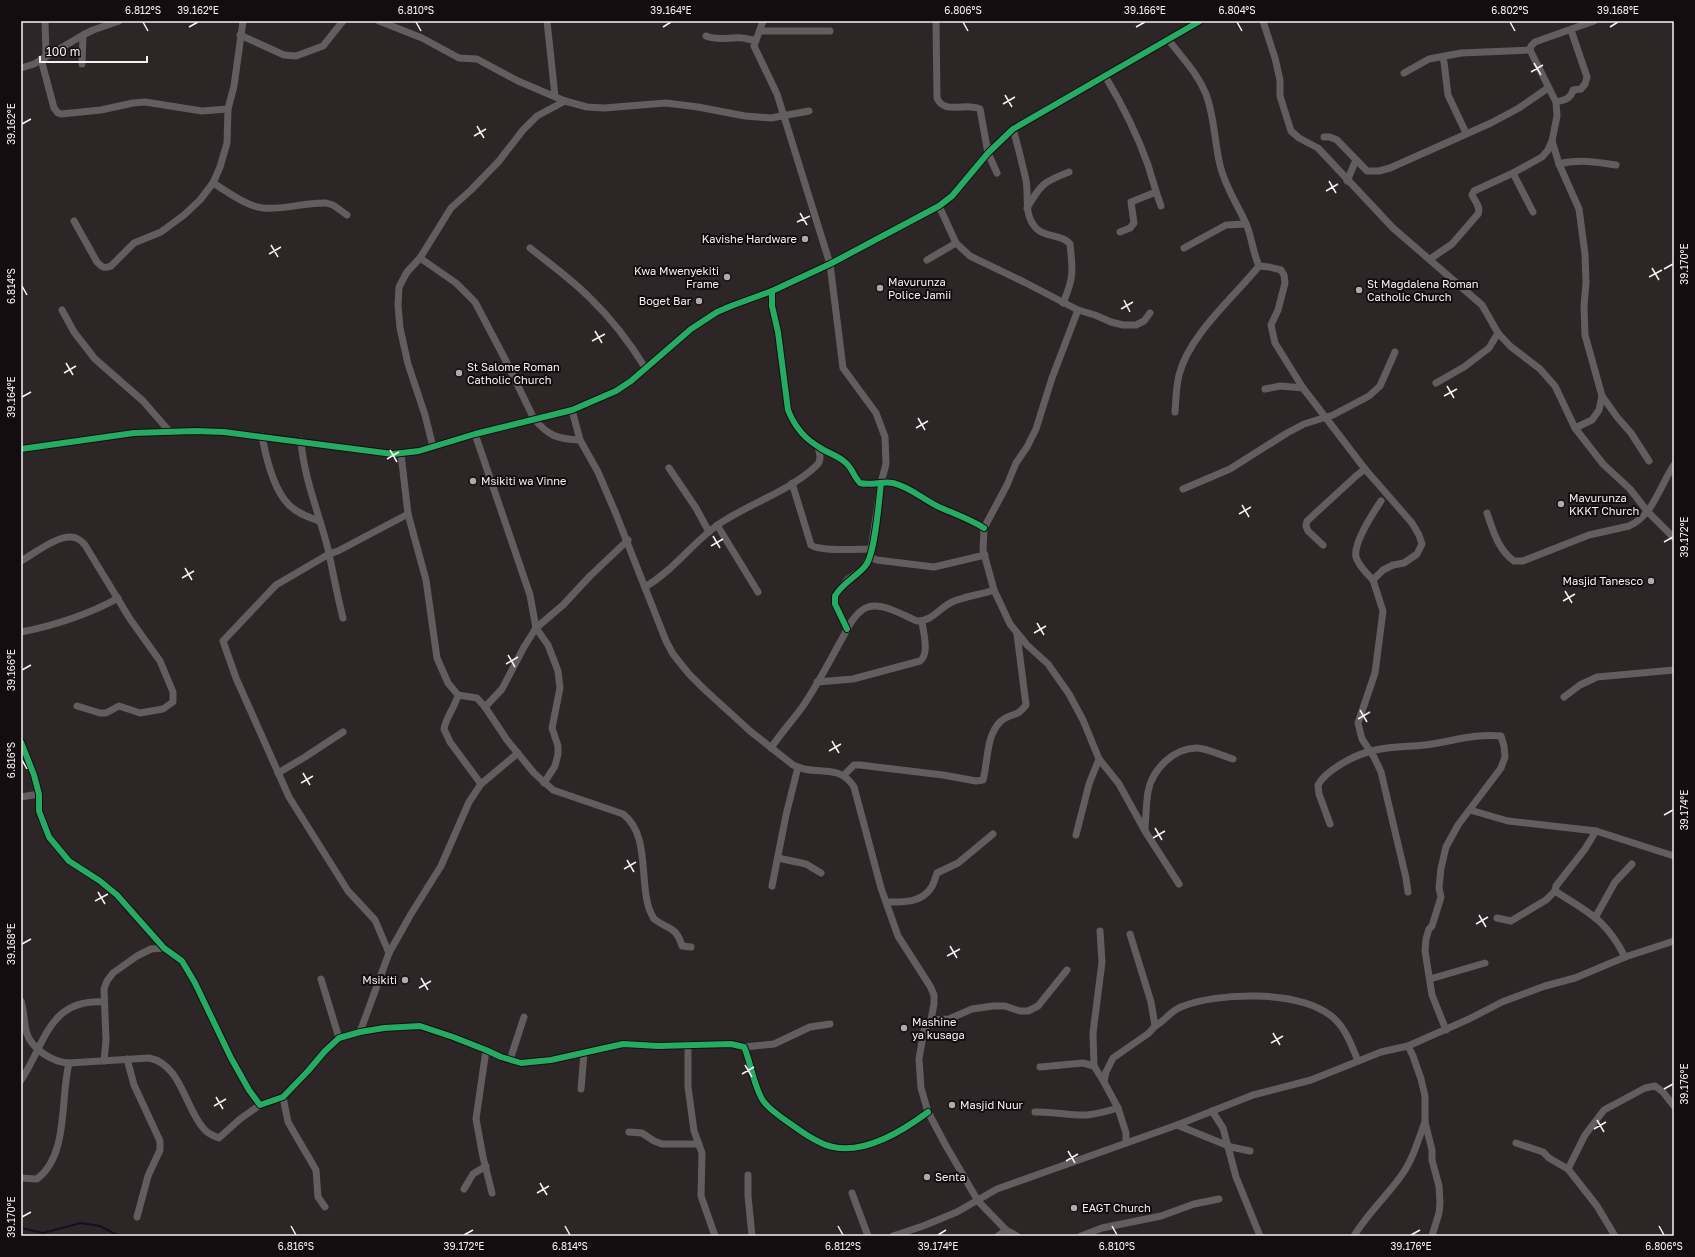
<svg xmlns="http://www.w3.org/2000/svg" width="1695" height="1257" viewBox="0 0 1695 1257" font-family="'Golos Text',sans-serif">
  <rect width="100%" height="100%" fill="#2c2627"/>
  <g fill="none" stroke-linecap="round" stroke-linejoin="round">
    <polyline stroke="#1c0c23" stroke-width="2" points="21,1228 43,1233 81,1223 100,1226 119,1236"/>
    <g stroke="#625d5e" stroke-width="7">
      <polyline points="45,21 46,56"/>
      <polyline points="379,21 422,38 459,58 477,59 518,81 565,101 587,107 604,108 666,103 698,107 745,116 771,118 809,111"/>
      <polyline points="547,21 555,96"/>
      <polyline points="763,21 754,46 777,94 830,264 843,368 876,413 885,437 886,464 881,483 870,557 862,570 847,580 835,596 835,604 847,629"/>
      <path d="M936,21L937,98C944,115 966,102 980,109L988,153L997,173"/>
      <polyline points="1263,21 1275,58 1280,80 1280,96 1291,131 1299,138 1318,148 1393,228 1482,305 1498,333 1510,346 1540,369 1555,386 1575,428 1603,464 1630,489 1647,511 1674,538"/>
      <polyline points="760,31 830,31"/>
      <polyline points="240,35 284,55 296,56 323,46 343,21"/>
      <path d="M706,36C719,41 729,37 742,38C746,38 750,40 754,40"/>
      <path d="M1168,39C1181,57 1197,72 1206,94C1215,119 1214,140 1220,165C1225,187 1238,205 1247,226C1252,239 1253,253 1259,266L1269,267L1281,270L1284,275L1285,283L1278,310L1271,325L1275,343L1303,388L1365,469L1412,523L1419,535L1422,544L1417,554L1404,563L1393,565L1383,570L1373,580L1383,611L1375,673L1358,723L1362,739L1374,757L1381,772L1406,878L1408,892"/>
      <polyline points="1442,57 1444,62 1448,95 1466,133"/>
      <polyline points="41,59 54,108 58,113 61,114 101,110 133,103 145,102 202,111 228,109"/>
      <polyline points="82,64 83,35 93,30 119,21"/>
      <polyline points="21,68 34,64 83,35"/>
      <polyline points="1404,73 1429,59 1461,53 1530,50"/>
      <path d="M1105,76C1122,104 1137,134 1148,165C1152,178 1156,192 1161,206"/>
      <path d="M1556,102C1564,100 1571,99 1573,90L1581,89L1585,84L1587,77L1571,30"/>
      <path d="M1013,129C1018,146 1022,163 1026,180C1029,196 1023,216 1037,229C1046,238 1062,234 1070,244C1073,270 1074,278 1063,303"/>
      <polyline points="1324,137 1330,137 1337,140 1367,171 1379,171 1390,168 1491,123 1519,108 1548,88"/>
      <path d="M1559,164C1578,159 1597,162 1616,165"/>
      <polyline points="1513,173 1533,212"/>
      <polyline points="1347,181 1356,160"/>
      <path d="M213,183C228,192 246,206 263,208C285,210 305,202 326,203L333,205L347,215"/>
      <polyline points="939,206 956,243 970,256 1024,282 1078,310 1095,315 1111,322 1123,325 1136,325 1144,321 1150,313"/>
      <path d="M1027,208C1041,184 1043,182 1069,172"/>
      <path d="M74,221L97,262C102,267 104,269 111,266L134,243L161,232L184,215L200,200L213,183L220,167L227,143L228,109L234,86L243,21"/>
      <polyline points="1120,232 1130,228 1134,223 1131,202 1156,192"/>
      <path d="M530,248C550,264 571,279 589,297C611,318 630,343 646,369"/>
      <polyline points="1184,248 1226,225 1246,224"/>
      <path d="M420,258L456,283L475,302L506,361L534,419C549,436 557,439 580,440"/>
      <path d="M1430,259L1452,244L1478,214C1481,207 1475,201 1472,195L1474,191L1513,173L1542,157L1548,150L1552,141"/>
      <polyline points="927,260 956,243"/>
      <path d="M772,291V306L778,332L788,410C794,425 805,439 819,447C827,453 838,455 846,463C852,468 854,477 860,483C871,486 882,481 893,483C910,487 924,500 939,507C955,514 970,519 984,528"/>
      <polyline points="62,310 74,332 95,359 143,401 170,432"/>
      <polyline points="1078,310 1052,378 1036,429 1027,447 1016,463 1007,485 984,528 983,550 994,590 1010,624 1027,645 1048,664 1069,694 1083,720 1099,759 1119,784 1145,831 1179,884"/>
      <polyline points="1436,383 1464,367 1489,348 1498,333"/>
      <polyline points="1265,389 1280,386 1303,388"/>
      <polyline points="1602,396 1617,417 1631,433 1649,461"/>
      <path d="M572,410L580,440L598,472L616,514L666,641L673,654L689,674L704,689L750,731L793,765C815,777 839,762 854,787L881,888L898,936L930,986L934,995V1004L931,1020L924,1030L919,1059L921,1088L928,1112L945,1144L978,1201L1006,1230L1017,1236"/>
      <path d="M1175,412C1176,400 1176,387 1179,375C1189,335 1234,297 1259,266"/>
      <polyline points="1575,428 1592,420 1599,410 1602,396 1585,335 1584,306 1586,283 1585,254 1579,209 1559,164 1552,141 1557,116 1556,102 1530,50 1531,46 1535,42 1594,21"/>
      <polyline points="475,434 530,595 536,628 548,645 558,671 560,688 552,728 558,746 558,754 555,766 544,783"/>
      <path d="M262,436C266,458 273,489 289,505C298,514 309,517 319,521"/>
      <path d="M301,441C304,479 319,513 328,549C333,572 337,595 343,618"/>
      <polyline points="433,447 425,415 408,364 400,328 398,305 399,287 407,272 420,258 451,208 471,190 499,161 523,130 537,116 565,101"/>
      <polyline points="21,449 134,433 195,431 224,432 393,454 419,451 475,434 572,410 616,391 631,381 691,329 717,312 731,306 772,291 830,264 939,206 952,196 988,153 1013,129 1200,21"/>
      <path d="M401,454L408,514L426,580L437,658L448,683L458,695L477,698L485,707L507,740L534,773L553,790L623,814C649,834 640,876 648,905C649,910 652,915 654,919C669,930 676,926 682,946L691,947"/>
      <polyline points="669,468 696,508 709,532"/>
      <path d="M792,483L811,545C820,552 859,549 872,549"/>
      <polyline points="1183,489 1230,469 1287,433 1304,424 1333,415 1369,396 1380,386 1395,352"/>
      <path d="M1487,513C1493,530 1498,550 1514,561H1523L1589,535L1629,526C1653,516 1660,485 1674,465"/>
      <polyline points="717,525 758,592"/>
      <polyline points="1323,545 1308,531 1306,526 1307,521 1356,476 1365,469"/>
      <polyline points="870,557 877,560 934,567 985,555"/>
      <path d="M21,561C34,554 63,530 78,539C81,540 83,543 85,545L130,619L160,661L173,692V702L163,709L140,713L119,706L106,713H100L77,706"/>
      <path d="M1373,580C1367,573 1359,567 1356,557C1353,543 1373,513 1381,501"/>
      <path d="M645,587C674,570 692,543 719,524C750,503 788,492 816,466C822,461 820,454 818,447"/>
      <path d="M21,632C53,626 90,614 118,598"/>
      <path d="M817,682L853,679L920,661C930,654 923,632 922,621"/>
      <path d="M458,695C455,707 446,717 444,729L450,742L481,784"/>
      <polyline points="1564,697 1580,685 1597,677 1674,670"/>
      <polyline points="485,707 502,689 524,647 536,628 563,605 590,576 628,540"/>
      <path d="M21,742L34,775L39,794V811L49,837L69,861L100,881L117,895L164,948L182,961L195,983L231,1058L249,1090L260,1105L283,1097L308,1071L325,1051L339,1038L360,1032L384,1028L420,1026L453,1037L486,1050L501,1057L521,1063L551,1060L623,1044L658,1046L731,1044L744,1047C751,1062 754,1089 764,1102C772,1112 785,1120 795,1127C806,1135 819,1144 833,1147C865,1154 904,1130 928,1112"/>
      <path d="M771,748C781,733 793,720 803,706C818,684 830,660 843,637C848,627 856,611 868,607C883,602 904,616 917,621C933,621 939,608 952,602C965,596 980,595 994,590"/>
      <polyline points="278,773 305,757 343,732"/>
      <path d="M844,775L854,765H860L943,775L976,781L983,780C988,762 986,736 1000,722C1009,713 1017,718 1026,705L1017,634"/>
      <polyline points="21,797 39,794"/>
      <polyline points="1470,810 1508,821 1596,831"/>
      <path d="M1330,824L1319,794L1318,785C1325,771 1353,756 1368,752C1385,746 1408,747 1425,745C1450,742 1476,733 1501,736L1504,746L1505,757L1501,768L1458,825L1446,847L1441,868L1439,888L1441,897L1432,926L1429,929L1426,939L1425,951L1432,995L1446,1030"/>
      <path d="M1145,829C1146,817 1146,804 1148,792C1152,769 1174,748 1197,748C1206,748 1223,756 1233,759"/>
      <polyline points="1076,835 1089,784 1099,759"/>
      <polyline points="778,858 806,864 821,873"/>
      <polyline points="772,886 786,815 798,767"/>
      <polyline points="1555,891 1556,886 1585,849 1596,831 1674,856"/>
      <path d="M887,902C903,902 921,903 931,888C934,884 935,878 937,873L958,863L993,834"/>
      <path d="M1497,918L1511,921L1546,900L1555,891C1589,913 1606,919 1625,957"/>
      <polyline points="1595,918 1615,882 1632,864"/>
      <polyline points="389,953 375,920 348,891 289,797 236,678 223,641 276,585 329,554 338,551 408,514"/>
      <polyline points="321,979 339,1038"/>
      <polyline points="1430,979 1485,963"/>
      <path d="M21,1001C24,1011 24,1021 26,1031C31,1049 52,1062 69,1063L149,1058C181,1064 185,1108 204,1129C208,1134 214,1136 219,1138L240,1119L260,1105"/>
      <polyline points="931,1020 949,1019 972,1009 993,1006 1005,1006 1020,1011 1028,1011 1038,1006 1067,970"/>
      <path d="M1155,1026C1165,1021 1169,1012 1181,1007C1218,992 1296,990 1330,1015C1345,1026 1351,1044 1358,1061"/>
      <polyline points="360,1032 389,953 411,914 441,866 469,802 481,784 518,753"/>
      <polyline points="688,1045 688,1087 694,1131 702,1153 701,1196 715,1236"/>
      <polyline points="1408,1046 1413,1056 1421,1079 1425,1096 1425,1122 1432,1150 1432,1160 1439,1186 1440,1203 1439,1213 1432,1236"/>
      <polyline points="744,1047 774,1044 810,1027 830,1024"/>
      <polyline points="486,1050 476,1119 483,1157 492,1193"/>
      <polyline points="127,1059 134,1085 160,1141 160,1150 148,1176 137,1217"/>
      <polyline points="510,1060 524,1017"/>
      <polyline points="104,1061 106,1040 104,989 107,981 113,973 137,956 151,949 164,948"/>
      <polyline points="1094,1066 1093,1033 1102,962 1100,931"/>
      <polyline points="1040,1067 1083,1063 1094,1066 1104,1082"/>
      <path d="M21,1080C46,1043 48,999 104,1002"/>
      <polyline points="581,1089 584,1053"/>
      <polyline points="283,1097 288,1122 316,1170 318,1197 325,1207"/>
      <polyline points="1212,1111 1223,1128 1236,1177 1260,1236"/>
      <path d="M1035,1112C1052,1111 1070,1116 1087,1115C1098,1114 1108,1111 1118,1108"/>
      <polyline points="1177,1125 1231,1147 1250,1151"/>
      <polyline points="629,1132 642,1133 654,1141 662,1144 699,1144"/>
      <polyline points="1126,1143 1126,1133 1118,1108 1104,1082 1106,1072 1113,1058 1149,1033 1155,1026 1151,1002 1130,934"/>
      <polyline points="1516,1143 1543,1152 1549,1158 1568,1169 1597,1206 1615,1236"/>
      <polyline points="1568,1169 1585,1135 1604,1110 1645,1088 1655,1086 1663,1092 1674,1106"/>
      <polyline points="748,1175 748,1196 752,1236"/>
      <path d="M21,1178L37,1179C69,1155 60,1099 69,1063"/>
      <polyline points="464,1189 473,1174 486,1166"/>
      <polyline points="852,1193 868,1236"/>
      <polyline points="893,1236 923,1226 957,1212 997,1189 1177,1125 1253,1095 1311,1080 1381,1052 1408,1046 1469,1019 1502,1002 1545,986 1575,978 1625,957 1674,941"/>
      <polyline points="998,1236 1006,1230"/>
      <polyline points="1081,1236 1102,1228 1161,1216 1194,1204 1219,1199"/>
      <path d="M1354,1236C1367,1214 1386,1197 1401,1176C1413,1160 1418,1140 1425,1122"/>
    </g>
    <defs>
      <g id="cycleway">
        <path d="M772,291V306L778,332L788,410C794,425 805,439 819,447C827,453 838,455 846,463C852,468 854,477 860,483C871,486 882,481 893,483C910,487 924,500 939,507C955,514 970,519 984,528"/>
        <polyline points="21,449 134,433 195,431 224,432 393,454 419,451 475,434 572,410 616,391 631,381 691,329 717,312 731,306 772,291 830,264 939,206 952,196 988,153 1013,129 1200,21"/>
        <path d="M847,629L835,604V596C843,582 857,577 866,565C875,553 879,501 881,483"/>
        <path d="M21,742L34,775L39,794V811L49,837L69,861L100,881L117,895L164,948L182,961L195,983L231,1058L249,1090L260,1105L283,1097L308,1071L325,1051L339,1038L360,1032L384,1028L420,1026L453,1037L486,1050L501,1057L521,1063L551,1060L623,1044L658,1046L731,1044L744,1047C751,1062 754,1089 764,1102C772,1112 785,1120 795,1127C806,1135 819,1144 833,1147C865,1154 904,1130 928,1112"/>
      </g>
    </defs>
    <use href="#cycleway" stroke="#140d0f" stroke-width="8"/>
    <use href="#cycleway" stroke="#26ab63" stroke-width="6"/>
  </g>
  <path fill="none" stroke="#f9eff2" stroke-width="1.5" d="M143,22L148,31M416,22L421,31M963,22L968,31M1237,22L1242,31M1510,22L1515,31M189,27L198,22M663,27L671,22M1136,27L1145,22M1610,27L1618,22M1534,63L1541,75M1531,72L1543,65M1005,95L1012,107M1003,104L1015,97M22,124L31,119M477,126L484,138M474,136L486,129M1329,181L1336,193M1326,191L1338,184M800,213L807,225M797,222L810,216M271,245L278,257M269,254L281,247M1652,268L1659,280M1664,269L1673,264M1649,277L1662,270M22,286L27,295M1124,300L1130,312M1121,309L1133,302M595,331L602,343M592,341L605,334M66,363L73,375M64,373L76,366M1447,386L1454,398M1444,396L1457,389M22,397L31,392M918,418L925,430M916,428L928,421M390,450L397,462M387,459L399,452M1242,505L1249,517M1239,514L1251,507M713,536L720,548M1664,542L1673,537M711,546L723,539M185,568L192,580M182,578L194,571M1565,591L1572,603M1563,601L1575,594M1037,623L1044,635M1034,633L1046,626M508,655L515,667M506,664L518,657M22,670L31,665M1360,710L1367,722M1358,719L1370,712M832,741L839,753M829,751L841,744M22,760L27,769M303,773L310,785M301,783L313,776M1664,815L1673,810M1155,828L1162,840M1153,838L1165,831M627,860L634,872M624,869L636,862M98,892L105,904M95,901L108,894M1479,915L1486,927M1476,924L1488,917M22,944L31,939M950,946L957,958M947,956L960,949M421,978L428,990M419,988L431,981M1273,1033L1280,1045M1271,1043L1283,1036M745,1065L752,1077M742,1074L754,1067M1664,1089L1673,1084M216,1097L223,1109M214,1106L226,1099M1597,1120L1604,1132M1594,1129L1606,1122M1068,1151L1075,1163M1066,1161L1078,1154M540,1183L547,1195M537,1193L549,1186M22,1217L31,1212M291,1226L296,1235M565,1226L570,1235M838,1226L843,1235M1112,1226L1117,1235M1659,1226L1664,1235M464,1235L473,1230M938,1235L946,1230M1411,1235L1420,1230"/>
  <g fill="#b1a9ab" stroke="#140d0f" stroke-width="1.5">
    <circle cx="805" cy="239" r="4"/>
    <circle cx="727" cy="277" r="4"/>
    <circle cx="880" cy="288" r="4"/>
    <circle cx="1359" cy="290" r="4"/>
    <circle cx="699" cy="301" r="4"/>
    <circle cx="459" cy="373" r="4"/>
    <circle cx="473" cy="481" r="4"/>
    <circle cx="1561" cy="504" r="4"/>
    <circle cx="1651" cy="581" r="4"/>
    <circle cx="405" cy="980" r="4"/>
    <circle cx="904" cy="1028" r="4"/>
    <circle cx="952" cy="1105" r="4"/>
    <circle cx="927" cy="1177" r="4"/>
    <circle cx="1074" cy="1208" r="4"/>
  </g>
  <g text-anchor="middle" stroke-width="4" stroke-linejoin="round" paint-order="stroke">
    <g font-size="11" fill="#f9eff2" stroke="#140d0f" text-anchor="start">
      <text x="797" y="243" text-anchor="end">Kavishe Hardware</text>
      <text x="719" y="275" text-anchor="end">Kwa Mwenyekiti<tspan x="719" dy="13">Frame</tspan></text>
      <text x="888" y="286">Mavurunza<tspan x="888" dy="13">Police Jamii</tspan></text>
      <text x="1367" y="288">St Magdalena Roman<tspan x="1367" dy="13">Catholic Church</tspan></text>
      <text x="691" y="305" text-anchor="end">Boget Bar</text>
      <text x="467" y="371">St Salome Roman<tspan x="467" dy="13">Catholic Church</tspan></text>
      <text x="481" y="485">Msikiti wa Vinne</text>
      <text x="1569" y="502">Mavurunza<tspan x="1569" dy="13">KKKT Church</tspan></text>
      <text x="1643" y="585" text-anchor="end">Masjid Tanesco</text>
      <text x="397" y="984" text-anchor="end">Msikiti</text>
      <text x="912" y="1026">Mashine<tspan x="912" dy="13">ya kusaga</tspan></text>
      <text x="960" y="1109">Masjid Nuur</text>
      <text x="935" y="1181">Senta</text>
      <text x="1082" y="1212">EAGT Church</text>
    </g>
  </g>
  <rect width="1695" height="1257" fill="none" stroke="#140d0f" stroke-width="44"/>
  <path d="M40 56v6h107v-6" fill="none" stroke="#f9eff2" stroke-width="2"/>
  <text x="46" y="56" font-size="12" fill="#f9eff2" stroke="#140d0f" stroke-width="3" paint-order="stroke">100 m</text>
  <rect x="22" y="22" width="1651" height="1213" fill="none" stroke="#f9eff2" stroke-width="1.5"/>
  <g font-size="10" text-anchor="middle" fill="#f9eff2">
    <text x="143" y="14">6.812°S</text>
    <text x="198" y="14">39.162°E</text>
    <text x="416" y="14">6.810°S</text>
    <text x="671" y="14">39.164°E</text>
    <text x="963" y="14">6.806°S</text>
    <text x="1145" y="14">39.166°E</text>
    <text x="1237" y="14">6.804°S</text>
    <text x="1510" y="14">6.802°S</text>
    <text x="1618" y="14">39.168°E</text>
    <text transform="translate(11 124) rotate(-90)" y="4">39.162°E</text>
    <text transform="translate(1684 264) rotate(-90)" y="4">39.170°E</text>
    <text transform="translate(11 286) rotate(-90)" y="4">6.814°S</text>
    <text transform="translate(11 397) rotate(-90)" y="4">39.164°E</text>
    <text transform="translate(1684 537) rotate(-90)" y="4">39.172°E</text>
    <text transform="translate(11 670) rotate(-90)" y="4">39.166°E</text>
    <text transform="translate(11 760) rotate(-90)" y="4">6.816°S</text>
    <text transform="translate(1684 810) rotate(-90)" y="4">39.174°E</text>
    <text transform="translate(11 944) rotate(-90)" y="4">39.168°E</text>
    <text transform="translate(1684 1084) rotate(-90)" y="4">39.176°E</text>
    <text transform="translate(11 1217) rotate(-90)" y="4">39.170°E</text>
    <text x="296" y="1250">6.816°S</text>
    <text x="464" y="1250">39.172°E</text>
    <text x="570" y="1250">6.814°S</text>
    <text x="843" y="1250">6.812°S</text>
    <text x="938" y="1250">39.174°E</text>
    <text x="1117" y="1250">6.810°S</text>
    <text x="1411" y="1250">39.176°E</text>
    <text x="1664" y="1250">6.806°S</text>
  </g>
</svg>
